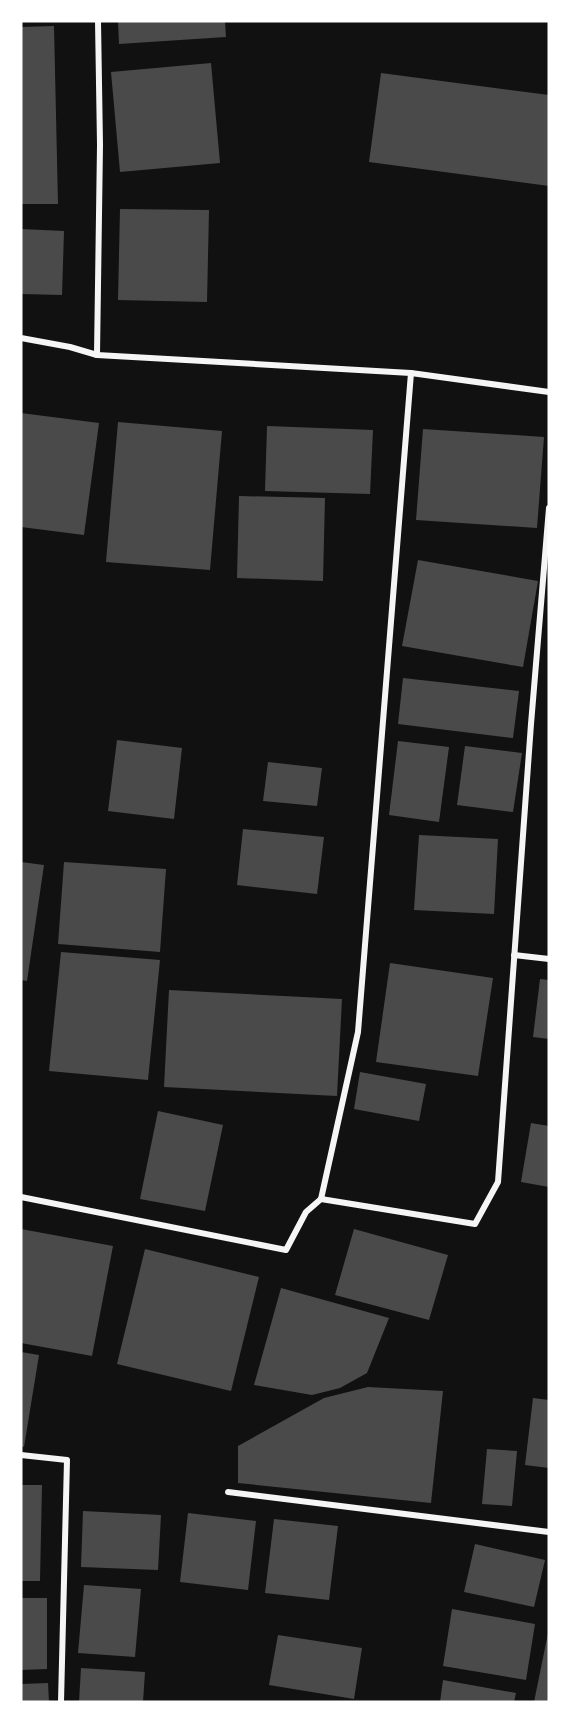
<svg xmlns="http://www.w3.org/2000/svg" width="570" height="1723" viewBox="0 0 570 1723" font-family="Montserrat,sans-serif">
  <rect width="100%" height="100%" fill="#111"/>
  <g fill="#4a4a4a">
    <polygon points="118,21 225,21 226,37 119,44"/>
    <polygon points="54,26 58,204 21,204 21,27"/>
    <polygon points="211,63 220,163 120,172 111,72"/>
    <polygon points="381,73 549,95 549,186 369,162"/>
    <polygon points="120,209 209,210 207,302 118,300"/>
    <polygon points="21,229 64,231 62,295 21,294"/>
    <polygon points="21,413 99,423 84,535 21,527"/>
    <polygon points="118,422 222,431 210,570 106,562"/>
    <polygon points="267,426 373,430 370,494 265,491"/>
    <polygon points="423,429 544,437 537,528 416,520"/>
    <polygon points="239,496 325,498 323,581 237,578"/>
    <polygon points="418,560 538,581 523,667 402,646"/>
    <polygon points="403,678 519,691 513,738 398,724"/>
    <polygon points="117,740 182,748 174,819 108,811"/>
    <polygon points="398,741 449,747 439,822 389,815"/>
    <polygon points="465,746 522,753 513,812 457,805"/>
    <polygon points="268,762 322,768 317,806 263,801"/>
    <polygon points="243,829 324,837 317,894 237,885"/>
    <polygon points="419,835 498,839 494,914 414,910"/>
    <polygon points="21,862 44,865 27,981 21,980"/>
    <polygon points="64,862 166,869 160,952 58,944"/>
    <polygon points="61,952 160,960 148,1080 49,1071"/>
    <polygon points="390,963 493,978 478,1076 376,1062"/>
    <polygon points="540,979 549,980 549,1039 533,1037"/>
    <polygon points="169,990 342,999 337,1096 164,1087"/>
    <polygon points="360,1072 426,1084 419,1121 354,1109"/>
    <polygon points="158,1111 223,1125 205,1211 140,1199"/>
    <polygon points="531,1123 549,1126 549,1187 521,1182"/>
    <polygon points="21,1229 113,1246 92,1356 21,1343"/>
    <polygon points="354,1229 448,1255 429,1320 335,1295"/>
    <polygon points="145,1249 259,1277 231,1391 117,1364"/>
    <polygon points="281,1288 389,1318 367,1373 340,1388 312,1395 254,1385"/>
    <polygon points="21,1352 39,1355 24,1447 21,1446"/>
    <polygon points="368,1387 443,1391 431,1503 238,1483 238,1446 324,1398"/>
    <polygon points="533,1398 549,1400 549,1468 525,1465"/>
    <polygon points="487,1449 517,1451 512,1506 482,1504"/>
    <polygon points="21,1485 42,1485 40,1581 21,1581"/>
    <polygon points="83,1511 161,1515 158,1570 81,1567"/>
    <polygon points="188,1513 256,1521 248,1590 180,1582"/>
    <polygon points="274,1519 338,1526 329,1600 265,1593"/>
    <polygon points="475,1544 545,1560 534,1607 464,1592"/>
    <polygon points="84,1585 141,1589 135,1657 78,1653"/>
    <polygon points="21,1598 47,1598 47,1669 21,1670"/>
    <polygon points="452,1609 535,1624 526,1680 443,1666"/>
    <polygon points="548,1633 549,1702 534,1702"/>
    <polygon points="278,1635 362,1648 354,1699 269,1685"/>
    <polygon points="81,1668 145,1672 143,1702 79,1702"/>
    <polygon points="443,1680 516,1693 514,1702 440,1702"/>
    <polygon points="48,1683 49,1702 21,1702 21,1684"/>
  </g>
  <g fill="none" stroke-linecap="round" stroke-linejoin="round">
    <g stroke="#f5f5f5" stroke-width="6">
      <polyline points="21,338 70,347 97,355 411,373 549,392"/>
      <polyline points="97,355 100,145 98,21"/>
      <polyline points="514,955 549,959"/>
      <polyline points="21,1197 286,1250 306,1212 321,1199 475,1224 498,1182 531,724 549,508"/>
      <polyline points="321,1199 358,1032 411,373"/>
      <polyline points="21,1455 67,1460 61,1702"/>
      <polyline points="228,1492 549,1532"/>
    </g>
  </g>
  <rect width="570" height="1723" fill="none" stroke="#ffffff" stroke-width="45"/>
</svg>
